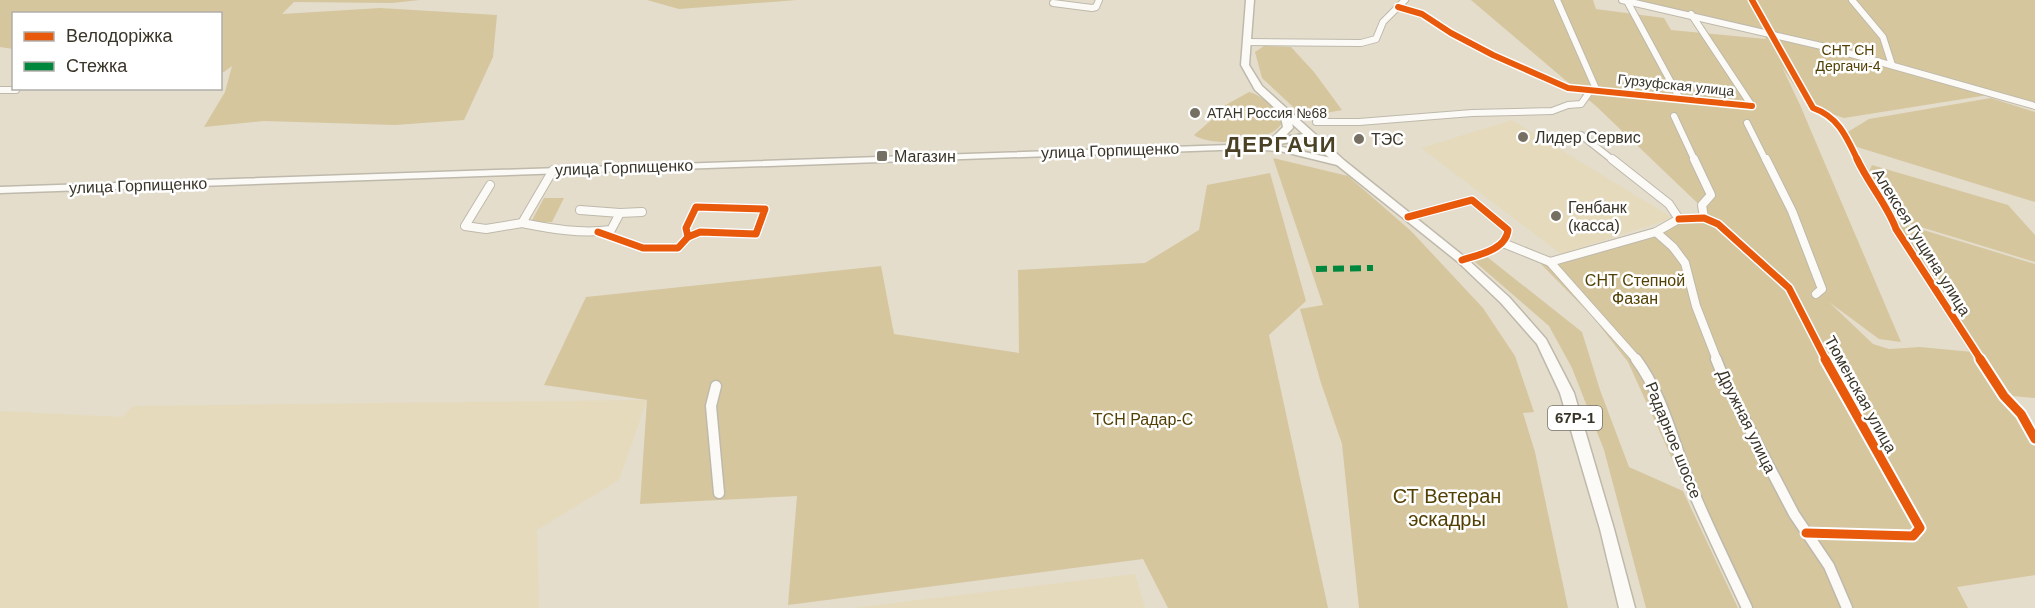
<svg xmlns="http://www.w3.org/2000/svg" width="2035" height="608" viewBox="0 0 2035 608" font-family="Arial,sans-serif">
  <rect width="100%" height="100%" fill="#e4ddcc"/>
  <g fill="#e5dabc">
    <polygon points="1512,120 1673,218 1561,254 1421,148"/>
    <polygon points="647,400 619,480 537,530 539,608 0,608 0,411 122,417 133,406"/>
    <polygon points="1135,574 1145,608 853,608"/>
  </g>
  <g fill="#d5c69e">
    <polygon points="0,0 420,0 392,3 294,2 282,14 380,8 497,15 493,57 464,120 395,125 264,121 204,127 225,92 232,66 224,72 221,72 220,14 14,14 13,49 0,47"/>
    <polygon points="647,0 797,0 679,9"/>
    <polygon points="1471,0 1593,0 1596,9 1664,18 1671,30 1766,39 1761,28 1627,0 2035,0 2035,109 1988,95 1844,118 1808,106 1782,67 1800,105 1901,342 1879,339 1829,302 1873,344 1889,349 1920,347 1983,353 1897,222 2035,264 2035,398 2002,395 2035,440 2035,575 1957,587 1968,608 1740,608 1628,362 1593,317 1538,261 1652,228 1663,239 1659,232 1683,221 1709,221 1775,272 1711,216 1597,107"/>
    <polygon points="1264,46 1291,47 1314,72 1342,110 1304,117 1262,78 1255,52"/>
    <path d="M1249,92C1261,94 1279,112 1282,123C1270,144 1210,147 1194,135L1223,110L1222,107Z"/>
    <polygon points="1991,98 2035,112 2035,202 1857,147 1846,133 1869,119"/>
    <polygon points="1273,158 1348,176 1411,231 1483,308 1515,356 1534,412 1523,413 1535,452 1568,608 1359,608 1342,444 1321,383 1300,309 1323,305"/>
    <polygon points="1872,165 2008,205 2035,235 2035,262 1911,224 1867,177"/>
    <polygon points="1270,173 1306,301 1269,335 1328,608 1168,608 1143,559 788,605 797,496 640,504 647,400 544,385 586,297 881,266 894,334 1019,353 1018,270 1145,263 1199,230 1207,185"/>
    <polygon points="544,198 564,198 552,222 531,222"/>
    <polygon points="1486,256 1582,332 1600,390 1629,467 1683,491 1738,608 1646,608 1604,450 1572,368 1549,326 1474,261"/>
  </g>
  <g fill="none" stroke-linecap="round" stroke-linejoin="round">
    <defs>
      <g id="street-far2">
        <polyline points="1557,0 1597,91"/>
        <polyline points="1622,0 1830,48 2035,106"/>
        <path d="M1752,0L1813,108C1839,117 1847,138 1858,161"/>
        <polyline points="1852,0 1883,37 1892,65"/>
        <polyline points="1627,1 1680,99"/>
        <polyline points="1053,3 1092,8 1096,7 1099,0"/>
        <polyline points="1398,7 1422,14 1451,33 1493,55 1568,88 1752,106"/>
        <polyline points="1691,14 1752,106"/>
        <polyline points="1247,42 1361,43 1376,39 1383,22 1405,0"/>
        <polyline points="0,90 16,90"/>
        <polyline points="1674,116 1695,161"/>
        <polyline points="1316,122 1359,122 1472,113 1552,111 1568,105 1581,104 1591,90"/>
        <polyline points="1747,123 1766,161"/>
        <polyline points="1581,135 1614,161"/>
      </g>
      <g id="street-far1">
        <polyline points="1694,159 1711,195 1702,205 1704,218"/>
        <polyline points="1766,159 1792,211 1822,289 1816,294"/>
        <path d="M1857,159C1868,183 1888,206 1896,229L1981,360"/>
        <polyline points="490,185 465,226 486,229 522,223 553,170"/>
        <polygon points="696,207 765,209 756,234 700,232 688,237 686,228"/>
        <polyline points="580,210 620,213"/>
        <path d="M1408,217L1472,200L1508,230C1506,250 1478,255 1462,260"/>
        <polyline points="1679,219 1704,218 1718,224 1789,288 1826,360"/>
        <path d="M522,223C552,229 581,234 611,230L620,213L642,212"/>
        <polyline points="598,232 643,248 678,248 688,237"/>
        <polyline points="1656,232 1673,247 1685,263 1696,306 1717,360"/>
        <polyline points="1503,243 1550,262 1656,232 1679,219 1669,204 1612,159"/>
        <polyline points="1550,262 1637,360"/>
      </g>
      <g id="street">
        <path d="M1636,359C1664,397 1673,443 1691,486C1708,527 1728,567 1747,608"/>
        <polyline points="1716,359 1726,384 1794,514 1829,566 1847,608"/>
        <polyline points="1980,359 2004,396 2021,414 2035,439"/>
        <polyline points="716,386 711,406 719,493"/>
        <polyline points="1806,533 1913,536 1920,528 1825,359"/>
      </g>
      <polygon id="secondary" points="1285,109 1290,112 1293,128 1284,137 1310,133 1315,136 1310,139 1273,145 1345,161 1345,165 1341,166 1280,151 1248,149 0,193 0,187 1260,144 1260,141 1271,139 1283,127 1280,112"/>
      <polygon id="primary" points="1246,0 1254,0 1249,65 1262,86 1345,161 1466,258 1509,297 1546,339 1574,393 1614,529 1635,608 1619,608 1600,529 1560,393 1537,344 1501,303 1458,262 1337,165 1255,90 1241,65"/>
    </defs>
    <use href="#street-far2" stroke="#beb9ab" stroke-width="8"/>
    <use href="#street-far1" stroke="#beb9ab" stroke-width="10"/>
    <use href="#street" stroke="#beb9ab" stroke-width="13"/>
    <use href="#secondary" stroke="#beb9ab" stroke-width="3"/>
    <use href="#primary" stroke="#beb9ab" stroke-width="3"/>
    <use href="#street-far2" stroke="#fbfaf7" stroke-width="6"/>
    <use href="#street-far1" stroke="#fbfaf7" stroke-width="8"/>
    <use href="#street" stroke="#fbfaf7" stroke-width="10"/>
    <use href="#secondary" fill="#fbfaf7" fill-rule="evenodd"/>
    <use href="#primary" fill="#fbfaf7" fill-rule="evenodd"/>
    <polyline stroke="#00873e" stroke-width="6" stroke-dasharray="11 6" stroke-linecap="butt" points="1316,269 1373,268"/>
    <defs>
      <g id="cycleway-far2">
        <path d="M1752,0L1813,108C1839,117 1847,138 1858,161"/>
        <polyline points="1398,7 1422,14 1451,33 1493,55 1568,88 1752,106"/>
      </g>
      <g id="cycleway-far1">
        <path d="M1857,159C1868,183 1888,206 1896,229L1981,360"/>
        <polygon points="696,207 765,209 756,234 700,232 688,237 686,228"/>
        <path d="M1408,217L1472,200L1508,230C1506,250 1478,255 1462,260"/>
        <polyline points="1679,219 1704,218 1718,224 1789,288 1826,360"/>
        <polyline points="598,232 643,248 678,248 688,237"/>
      </g>
      <g id="cycleway">
        <polyline points="1980,359 2004,396 2021,414 2035,439"/>
        <polyline points="1806,533 1913,536 1920,528 1825,359"/>
      </g>
    </defs>
    <use href="#cycleway-far2" stroke="#fff" stroke-width="9"/>
    <use href="#cycleway-far1" stroke="#fff" stroke-width="10"/>
    <use href="#cycleway" stroke="#fff" stroke-width="13"/>
    <use href="#cycleway-far2" stroke="#e8590c" stroke-width="6"/>
    <use href="#cycleway-far1" stroke="#e8590c" stroke-width="7"/>
    <use href="#cycleway" stroke="#e8590c" stroke-width="9"/>
  </g>
  <g fill="#767062" stroke="#fff" stroke-width="2">
    <circle cx="1195" cy="113" r="6"/>
    <circle cx="1523" cy="137" r="6"/>
    <circle cx="1359" cy="139" r="6"/>
    <rect x="876" y="150" width="12" height="12" rx="3"/>
    <circle cx="1556" cy="216" r="6"/>
  </g>
  <g text-anchor="middle" stroke-width="5" stroke-linejoin="round" paint-order="stroke">
    <g font-size="14" fill="#524004" stroke="#fff">
      <text x="1848" y="55">СНТ СН<tspan x="1848" dy="16">Дергачи-4</tspan></text>
    </g>
    <g font-size="14" fill="#3a3529" stroke="#fff">
      <text transform="translate(1676 85) rotate(6)" y="5">Гурзуфская улица</text>
    </g>
    <g font-size="14" fill="#3a3529" stroke="#fff" text-anchor="start">
      <text x="1207" y="118">АТАН Россия №68</text>
    </g>
    <rect fill="#fff" stroke="#757269" stroke-width="1.5" x="1548" y="406" width="54" height="24" rx="4.5"/>
    <g font-size="15" font-weight="bold" fill="#3a3529">
      <text x="1575" y="423">67Р-1</text>
    </g>
    <g font-size="16" fill="#3a3529" stroke="#fff" text-anchor="start">
      <text x="1535" y="143">Лидер Сервис</text>
      <text x="1371" y="145">ТЭС</text>
      <text x="894" y="162">Магазин</text>
      <text x="1568" y="213">Генбанк<tspan x="1568" dy="18">(касса)</tspan></text>
    </g>
    <g font-size="16" fill="#3a3529" stroke="#fff">
      <text transform="translate(1110 150) rotate(-2)" y="6">улица Горпищенко</text>
      <text transform="translate(624 167) rotate(-2)" y="6">улица Горпищенко</text>
      <text transform="translate(138 185) rotate(-2)" y="6">улица Горпищенко</text>
      <text transform="translate(1922 242) rotate(58)" y="6">Алексея Гущина улица</text>
      <text transform="translate(1861 394) rotate(61)" y="6">Тюменская улица</text>
      <text transform="translate(1747 421) rotate(64)" y="6">Дружная улица</text>
      <text transform="translate(1674 440) rotate(68)" y="6">Радарное шоссе</text>
    </g>
    <g font-size="16" fill="#524004" stroke="#fff">
      <text x="1635" y="286">СНТ Степной<tspan x="1635" dy="18">Фазан</tspan></text>
      <text x="1143" y="425">ТСН Радар-С</text>
    </g>
    <g font-size="20" fill="#524004" stroke="#fff">
      <text x="1447" y="503">СТ Ветеран<tspan x="1447" dy="23">эскадры</tspan></text>
    </g>
    <g font-size="22" font-weight="bold" letter-spacing="1.5" fill="#4b4125" stroke="#fff">
      <text x="1281" y="152">ДЕРГАЧИ</text>
    </g>
  </g>
  <rect x="12" y="12" width="210" height="78" fill="#ffffff" stroke="#b0aea9" stroke-width="1.5"/>
  <rect x="24" y="32" width="30" height="9" fill="#e8590c" stroke="#b0aea9" stroke-width="1.5"/>
  <text x="66" y="42" font-size="18" fill="#3a3529">Велодоріжка</text>
  <rect x="24" y="62" width="30" height="9" fill="#00873e" stroke="#b0aea9" stroke-width="1.5"/>
  <text x="66" y="72" font-size="18" fill="#3a3529">Стежка</text>
</svg>
